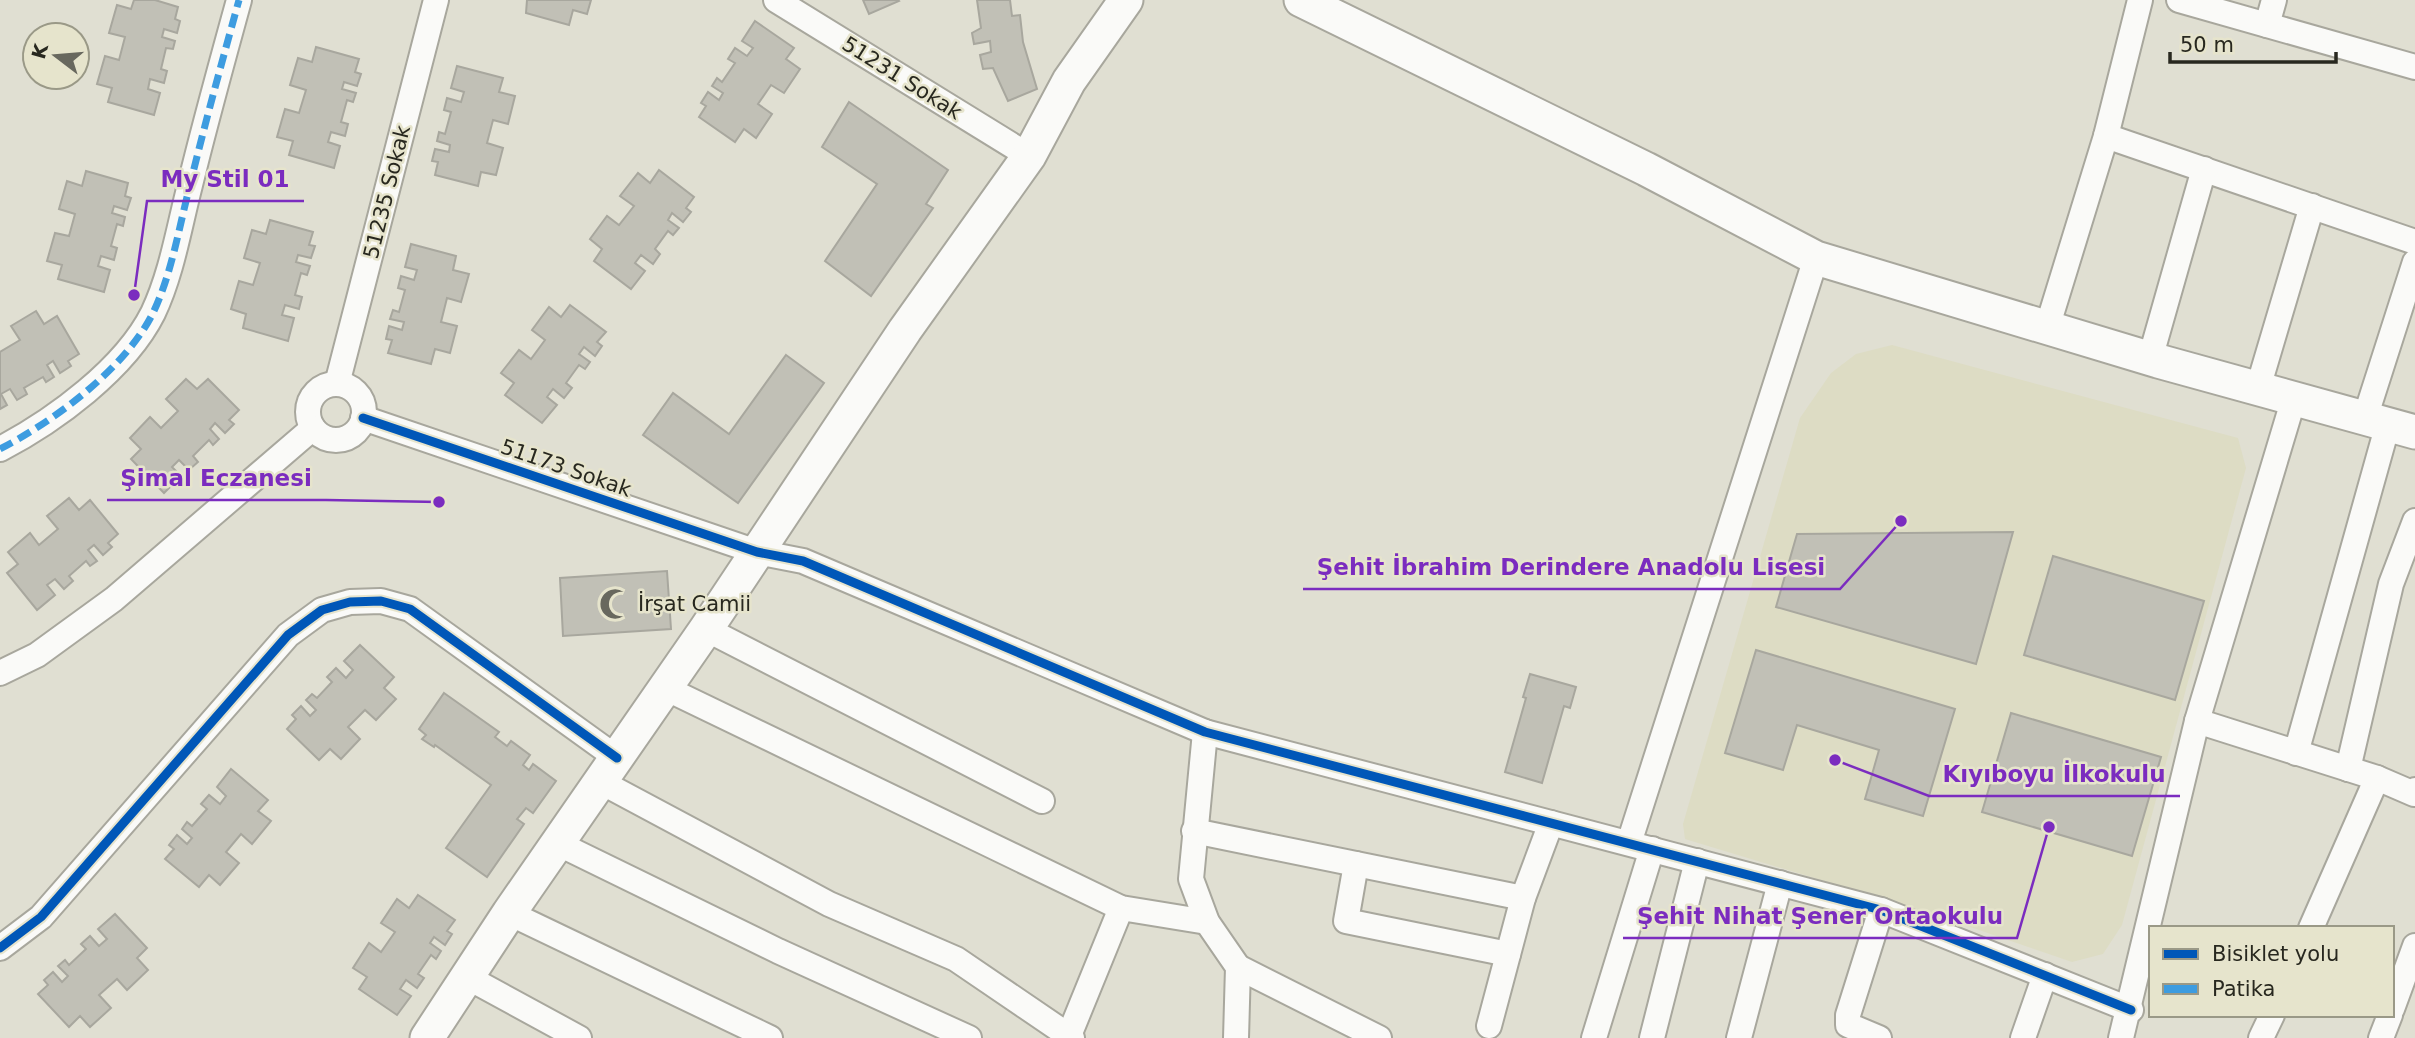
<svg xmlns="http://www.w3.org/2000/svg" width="2415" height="1038" viewBox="0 0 2415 1038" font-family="'DejaVu Sans',sans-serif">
  <rect width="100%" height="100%" fill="#e0dfd2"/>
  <polygon fill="#dddcc4" points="1892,345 2238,438 2246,468 2122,925 2103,954 2072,962 1927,912 1685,839 1683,824 1800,418 1831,373 1856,354"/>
  <g fill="#c1c0b6" stroke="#a8a79e" stroke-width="2">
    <polygon points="134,0 155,0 178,7 175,19 180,21 177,33 164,29 162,37 175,41 173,49 166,48 161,69 167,71 164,83 150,79 148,89 160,93 154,115 108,102 112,88 97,84 105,56 119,60 125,37 109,33 117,5 131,9"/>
    <polygon points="527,0 591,0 587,14 573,10 569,25 526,13"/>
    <polygon points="863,0 898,0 899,1 869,14"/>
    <polygon points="977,0 1010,0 1012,16 1020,15 1023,42 1037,89 1008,101 993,68 983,69 980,55 991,52 990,41 974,44 972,33 981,28"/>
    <polygon points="755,21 794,48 786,59 800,69 784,93 771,85 758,104 772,114 756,138 744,129 735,142 699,117 706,106 701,103 708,92 719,100 723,93 712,86 717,78 722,82 735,63 728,59 735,48 747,56 753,48 742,41"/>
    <polygon points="316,47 359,59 355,72 361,74 357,86 344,82 342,89 356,93 353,102 347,100 341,122 348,124 345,136 331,132 328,142 340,146 334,168 289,155 293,141 277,137 285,109 299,113 306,90 290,85 298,58 312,62"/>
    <polygon points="457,66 503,78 499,92 515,96 508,124 493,120 487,143 503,148 496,175 481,172 478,186 435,175 438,162 432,161 435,149 449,152 450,145 437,141 439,132 445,134 451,112 444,110 447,98 461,102 464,92 451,88"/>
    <polygon points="849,102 948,170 926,204 933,208 871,296 825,261 877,184 822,147"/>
    <polygon points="659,170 694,197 686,208 691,212 683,222 672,213 668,220 679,228 673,235 668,231 655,249 660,254 653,264 641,255 635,263 645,271 631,289 594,261 602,249 590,239 607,216 619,225 634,206 620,196 638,173 650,183"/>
    <polygon points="86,171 128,183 125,196 131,198 127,210 114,206 112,213 125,217 123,226 117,224 111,246 117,248 114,260 101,256 98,266 110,270 104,292 58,279 62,265 47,261 55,233 69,236 75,214 59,209 67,181 82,186"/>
    <polygon points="270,220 313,232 309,245 315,246 311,258 298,255 296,262 310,266 307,275 301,273 295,295 302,297 299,309 285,305 282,315 294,318 288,341 243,328 246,314 231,309 239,281 253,285 260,263 244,258 252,230 266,234"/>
    <polygon points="411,244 456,256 453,270 469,274 461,302 447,298 441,322 457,326 450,353 435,349 431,364 388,353 392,340 386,339 389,326 402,330 404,322 390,319 393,310 399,312 405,290 398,288 401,276 414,280 417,270 405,267"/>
    <polygon points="570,305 606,332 597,342 602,346 595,356 584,347 579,354 590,362 585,369 579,365 566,383 572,388 564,398 553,389 547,397 557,405 542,423 505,395 514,383 501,373 519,350 531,359 545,340 532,330 549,307 561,317"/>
    <polygon points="36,311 44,324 57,316 79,354 68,361 71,366 60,373 53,361 47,365 54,377 46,382 43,377 24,388 27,394 17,400 10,389 1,394 7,405 0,409 0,352 20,340 11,326"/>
    <polygon points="786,355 824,383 738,503 643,435 673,393 729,434"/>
    <polygon points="186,379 197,389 208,379 239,410 229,420 234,424 225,433 215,423 210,429 219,439 213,445 209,440 193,456 198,462 189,470 179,460 172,467 181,476 164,493 131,459 141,449 130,438 150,417 161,428 178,411 166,399"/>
    <polygon points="69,498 79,510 90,500 118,534 108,543 112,547 103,555 94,545 88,550 97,561 90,566 86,561 69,576 73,581 64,589 55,579 47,585 55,595 37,610 7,573 18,564 8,552 30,533 39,545 58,529 47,516"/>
    <polygon points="2013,532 1976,664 1776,607 1797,534"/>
    <polygon points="2053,556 2204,601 2175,700 2024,655"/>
    <polygon points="667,571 671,629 563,636 560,578"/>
    <polygon points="360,645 394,677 384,688 396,699 376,720 365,710 348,727 360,739 341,759 330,749 319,760 287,729 296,719 292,715 301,706 310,716 316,710 306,700 312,694 317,698 332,682 327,677 336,668 346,678 353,670 344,661"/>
    <polygon points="1756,650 1955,709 1923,816 1865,799 1879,750 1797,725 1783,770 1725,753"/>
    <polygon points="1530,674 1576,687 1570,708 1564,706 1542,783 1505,772 1526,698 1523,697"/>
    <polygon points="444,693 499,732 495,737 507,746 511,741 530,755 523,765 529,770 533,764 556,781 533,813 526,808 517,819 524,824 487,877 446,848 491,785 435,745 434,747 422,739 426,735 419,729"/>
    <polygon points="2011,713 2161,757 2132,856 1982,812"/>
    <polygon points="231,769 268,800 258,811 271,821 252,844 241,834 226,852 239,863 220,885 209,875 199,887 165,859 174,849 169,845 177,835 187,844 192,838 182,829 187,822 192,826 207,809 201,804 209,795 220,804 226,796 217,787"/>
    <polygon points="418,895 455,920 447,931 452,934 445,945 434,937 430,943 441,951 436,959 431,955 418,974 424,978 417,988 406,980 400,989 411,996 397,1015 359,989 367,977 353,968 369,943 381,952 395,932 381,923 397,899 409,908"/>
    <polygon points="115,914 147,948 137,958 148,970 127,990 117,979 99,995 111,1008 90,1027 80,1016 69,1027 38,994 48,985 44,980 53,972 62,982 68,976 58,966 65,960 69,965 86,949 81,944 90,936 99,946 107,939 98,929"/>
  </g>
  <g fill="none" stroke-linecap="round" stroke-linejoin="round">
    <defs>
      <g id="street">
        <polyline points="776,0 1029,156"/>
        <polyline points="2179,0 2415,67"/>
        <polyline points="2267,25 2274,0"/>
        <polyline points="2106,136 2415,242"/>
        <polyline points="2047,328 2106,136 2140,0"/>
        <polyline points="2150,359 2204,169"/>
        <polyline points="337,384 436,0"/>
        <circle cx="336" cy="412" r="28"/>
        <polyline points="2258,388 2312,206"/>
        <polyline points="363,418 757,552 803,561 1205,732 1881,910 2131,1010"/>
        <polyline points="2365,418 2415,262"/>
        <path d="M0,449C54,421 125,369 153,313C172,273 179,227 190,185C205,123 222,62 239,0"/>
        <polyline points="706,629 1042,801"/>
        <polyline points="0,673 37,655 114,599 313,428"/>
        <polyline points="665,688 1121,908 1207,922"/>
        <polyline points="2197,721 2377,778 2414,794 2415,790"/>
        <polyline points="1205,732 1191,879 1207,922 1238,967 1236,1038"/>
        <polyline points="2296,753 2388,424"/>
        <polyline points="2348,769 2391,584 2415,521"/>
        <polyline points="601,782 829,904 956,959 1072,1038"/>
        <polyline points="1194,831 1523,898"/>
        <polyline points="1629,843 1816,258"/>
        <polyline points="559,844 778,951 969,1038"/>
        <polyline points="1356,864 1346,921 1508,954"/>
        <polyline points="509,913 770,1038"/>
        <polyline points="2311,928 2377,778"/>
        <polyline points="0,948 41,917 288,635 322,610 350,602 381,601 410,609 617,758"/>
        <polyline points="1238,967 1379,1038"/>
        <polyline points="467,977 579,1038"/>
        <polyline points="2392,1009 2415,946"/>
        <polyline points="1489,1026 1523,898 1551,823"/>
        <polyline points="1068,1038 1121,908"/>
        <polyline points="1594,1038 1652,849"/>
        <polyline points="1652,1038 1697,861"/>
        <polyline points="1739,1038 1780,883"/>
        <polyline points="1879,1038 1848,1025 1848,1015 1881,910"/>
        <polyline points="2023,1038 2045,975"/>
        <polyline points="2121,1038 2197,721 2294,398"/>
        <polyline points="2261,1038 2272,1015"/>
        <polyline points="2381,1038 2390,1015"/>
      </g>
      <g id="secondary">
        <polyline points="1301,0 1646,169 1816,258 2158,361 2415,432"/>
        <polyline points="427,1038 509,913 706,629 905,330 1029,156 1069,81 1126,0"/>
      </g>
    </defs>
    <use href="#street" stroke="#a8a79d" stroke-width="28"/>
    <use href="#secondary" stroke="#a8a79d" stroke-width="37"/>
    <use href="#street" stroke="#fafaf8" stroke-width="24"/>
    <use href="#secondary" stroke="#fafaf8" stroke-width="33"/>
    <path stroke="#3d9ce0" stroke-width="7" stroke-dasharray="14 7" stroke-linecap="butt" d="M0,449C54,421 125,369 153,313C172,273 179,227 190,185C205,123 222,62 239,0"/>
    <defs>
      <g id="cycleway">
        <polyline points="363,418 757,552 803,561 1205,732 1881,910 2131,1010"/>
        <polyline points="0,948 41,917 288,635 322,610 350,602 381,601 410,609 617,758"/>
      </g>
    </defs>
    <use href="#cycleway" stroke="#e6e4cc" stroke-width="13"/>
    <use href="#cycleway" stroke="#0057b8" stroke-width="9"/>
  </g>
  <defs>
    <symbol id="mosque-bare" viewBox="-9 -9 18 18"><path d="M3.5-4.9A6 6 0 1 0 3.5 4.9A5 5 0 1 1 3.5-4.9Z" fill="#68685e" stroke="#e6e4cc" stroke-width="2.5" paint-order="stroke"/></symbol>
  </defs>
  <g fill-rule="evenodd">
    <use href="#mosque-bare" x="593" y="582" width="44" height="44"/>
  </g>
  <g text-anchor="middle" stroke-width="5" stroke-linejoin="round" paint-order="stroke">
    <g font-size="21" fill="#28281f" stroke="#e6e4cc">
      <text transform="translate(902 78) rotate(32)" y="7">51231 Sokak</text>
      <text transform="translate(387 192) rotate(-76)" y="7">51235 Sokak</text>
      <text transform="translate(566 468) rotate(19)" y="7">51173 Sokak</text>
    </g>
    <g font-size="21" fill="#28281f" stroke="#e6e4cc" text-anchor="start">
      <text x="638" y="611">İrşat Camii</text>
    </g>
  </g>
  <path fill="none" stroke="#7b2cbf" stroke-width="2.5" d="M134 295L147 201H304M439 502L326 500H107M1901 521L1840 589H1303M1835 760L1929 796H2180M2049 827L2017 938H1623"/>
  <g fill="#7b2cbf" stroke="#e6e4cc" stroke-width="2.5">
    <circle cx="134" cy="295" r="7"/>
    <circle cx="439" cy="502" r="7"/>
    <circle cx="1901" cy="521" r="7"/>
    <circle cx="1835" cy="760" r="7"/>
    <circle cx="2049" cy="827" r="7"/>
  </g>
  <g font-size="23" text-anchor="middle" font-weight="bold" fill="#7b2cbf" stroke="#e6e4cc" stroke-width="5" stroke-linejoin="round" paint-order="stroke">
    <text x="225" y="187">My Stil 01</text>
    <text x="216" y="486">Şimal Eczanesi</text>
    <text x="1571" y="575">Şehit İbrahim Derindere Anadolu Lisesi</text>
    <text x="2054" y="782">Kıyıboyu İlkokulu</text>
    <text x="1820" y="924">Şehit Nihat Şener Ortaokulu</text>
  </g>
  <rect x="2149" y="926" width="245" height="91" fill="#e6e4cc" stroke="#9a9987" stroke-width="2"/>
  <rect x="2163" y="949" width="35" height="10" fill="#0057b8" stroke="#9a9987" stroke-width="2"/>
  <text x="2212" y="961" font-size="21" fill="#28281f">Bisiklet yolu</text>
  <rect x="2163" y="984" width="35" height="10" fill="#3d9ce0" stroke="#9a9987" stroke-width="2"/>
  <text x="2212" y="996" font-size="21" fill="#28281f">Patika</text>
  <g transform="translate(56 56) rotate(286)"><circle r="33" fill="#e6e4cc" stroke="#9a9987" stroke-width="2"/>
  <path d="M0-5L12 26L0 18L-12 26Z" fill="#68685e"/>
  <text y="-10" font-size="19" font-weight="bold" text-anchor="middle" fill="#28281f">K</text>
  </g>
  <path d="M2170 52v10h166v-10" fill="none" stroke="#28281f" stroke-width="3.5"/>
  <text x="2180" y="52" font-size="21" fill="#28281f" stroke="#e6e4cc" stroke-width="5" paint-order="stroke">50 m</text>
</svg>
